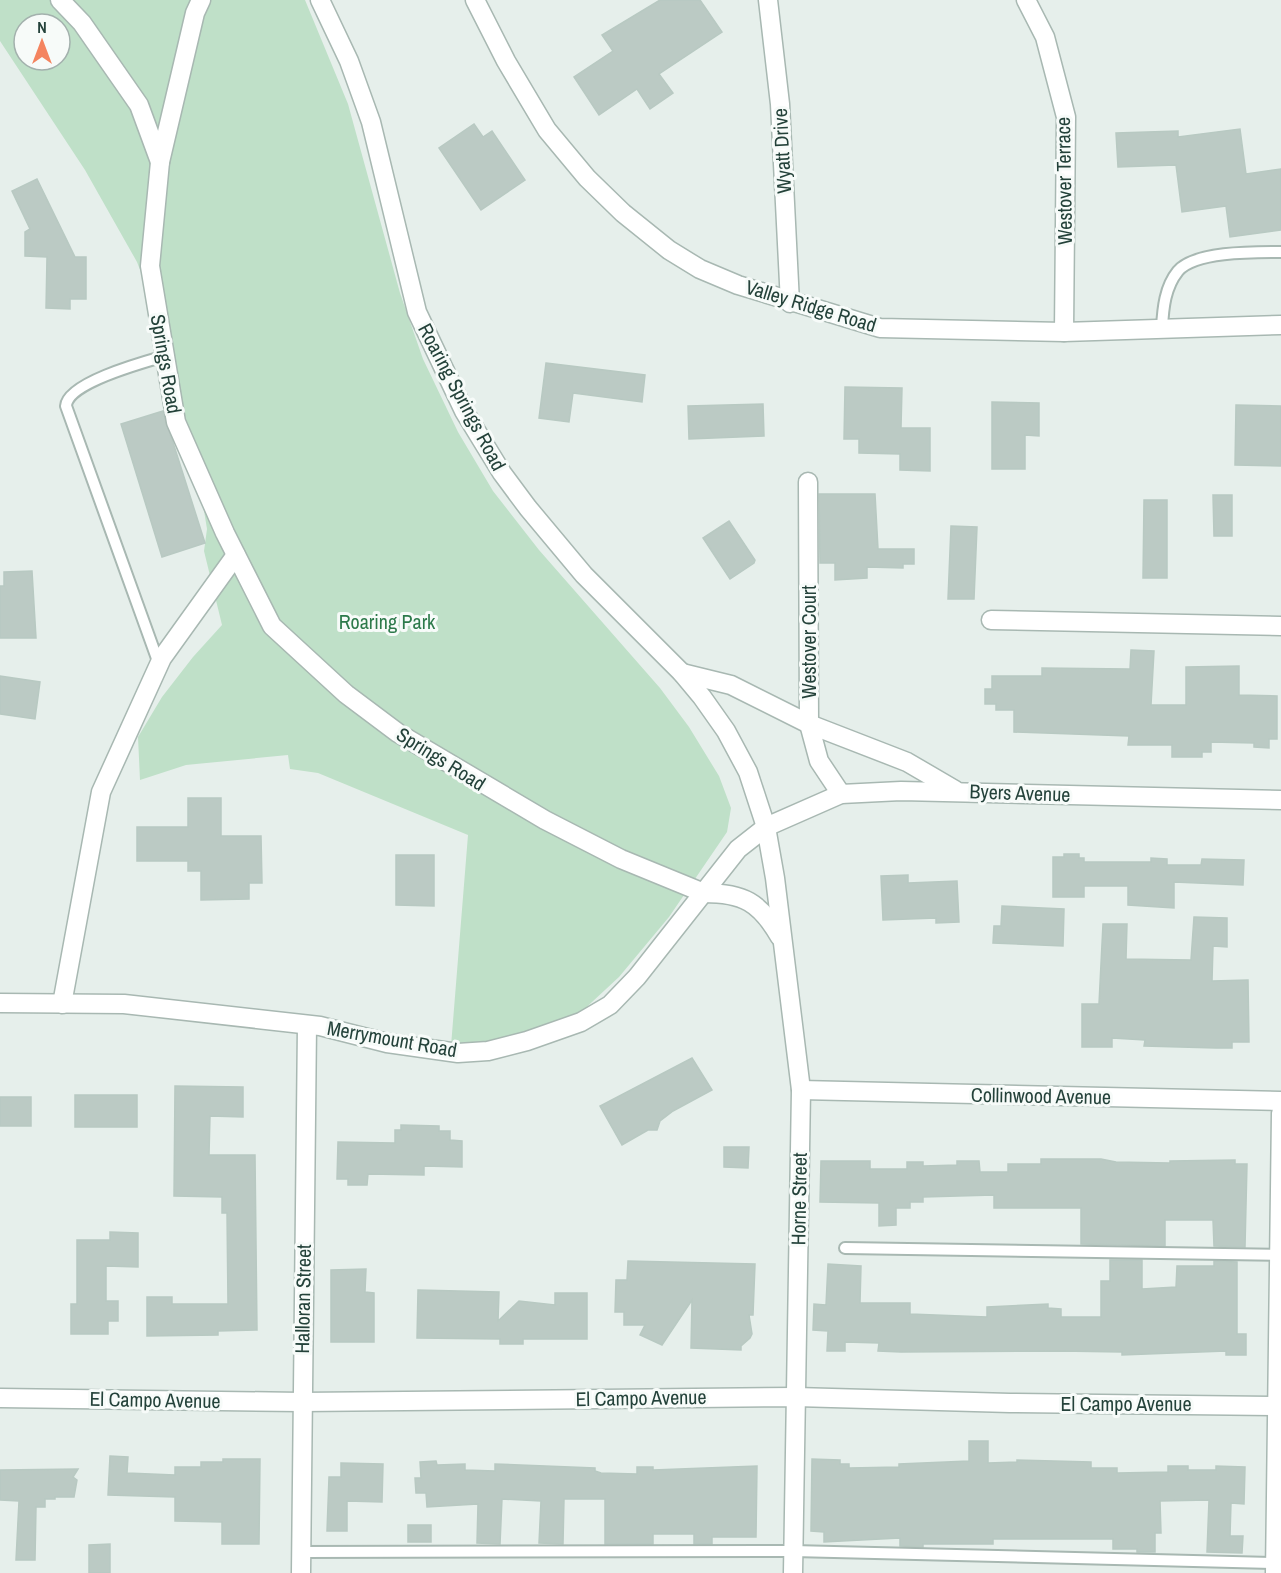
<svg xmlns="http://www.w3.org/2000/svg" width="1281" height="1573" viewBox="0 0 1281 1573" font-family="'Archivo Narrow',sans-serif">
  <rect width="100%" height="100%" fill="#e6efeb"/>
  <path fill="#bfe0c8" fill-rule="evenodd" d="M0,0H305L348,104L400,293L423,359L458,432L493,491L539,550L660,688L689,727L719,776L731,808L727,832L669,917L619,977L578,1015L488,1046H451L468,835L318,773L290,769L288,755L186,765L140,780L138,737L162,697L193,657L222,625L204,551L207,529L201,492L149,293L137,262L85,170L0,41ZM24,24H60V60H24Z"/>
  <g fill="#bbcac4" stroke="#b8c9c2" stroke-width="1.5">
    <polygon points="660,0 700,0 722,32 659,74 673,93 650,109 637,89 599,115 574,77 613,51 602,35"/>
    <polygon points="474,124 483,137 492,131 525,180 481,210 439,148"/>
    <polygon points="1240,129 1246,174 1281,169 1281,230 1230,237 1226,206 1182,212 1176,165 1118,167 1116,133 1178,131 1178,137"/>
    <polygon points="37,179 75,257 86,257 86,299 70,299 70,309 46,308 47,257 25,256 25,232 30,229 12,191"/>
    <polygon points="546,363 645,375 642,402 573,393 569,422 539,418"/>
    <polygon points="845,387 902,388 901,428 930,428 930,471 900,470 900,454 859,453 859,439 844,439"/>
    <polygon points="992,402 1039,403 1039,436 1025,435 1025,469 992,469"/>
    <polygon points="763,404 764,436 689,439 688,406"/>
    <polygon points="1236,405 1281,406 1281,466 1235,465"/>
    <polygon points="163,411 205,543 162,557 121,424"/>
    <polygon points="819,494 875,494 878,549 914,549 914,564 903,564 903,568 867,567 867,578 835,580 835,563 820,563"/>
    <polygon points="1213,495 1232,495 1232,536 1214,536"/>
    <polygon points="1144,500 1167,500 1167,578 1143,578"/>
    <polygon points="729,521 755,560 754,563 730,579 703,538"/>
    <polygon points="951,526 977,527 974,599 948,599"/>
    <polygon points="32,571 36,638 0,638 0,586 4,586 4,572"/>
    <polygon points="1131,650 1154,651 1151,705 1186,705 1186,667 1239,666 1239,695 1277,696 1277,739 1269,739 1269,748 1254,747 1254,743 1211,742 1211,752 1202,752 1202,757 1172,757 1172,745 1128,745 1129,736 1014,732 1014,710 996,710 996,704 985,704 985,689 992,689 992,676 1042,676 1042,668 1130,669"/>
    <polygon points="0,676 40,682 35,719 0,714"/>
    <polygon points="188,798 221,798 221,836 261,836 262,883 249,883 249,899 201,900 201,871 188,871 188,861 137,861 137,827 188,827"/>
    <polygon points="1064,854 1079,854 1079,858 1084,858 1084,862 1151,862 1151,858 1167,859 1167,865 1201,865 1202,859 1244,860 1243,885 1174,882 1174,908 1128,905 1128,886 1084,886 1084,897 1053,897 1053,857 1064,857"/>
    <polygon points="396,855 434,855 434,906 396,905"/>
    <polygon points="908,875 908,883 957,881 959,922 936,923 936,918 883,920 881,876"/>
    <polygon points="1002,906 1064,909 1063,946 993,943 994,926 1001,926"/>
    <polygon points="1194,917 1227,918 1227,947 1213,946 1212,981 1248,980 1249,1042 1232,1042 1232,1048 1216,1048 1144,1046 1145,1040 1112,1038 1112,1047 1082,1047 1082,1004 1099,1004 1103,924 1127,924 1126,959 1191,960"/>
    <polygon points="692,1058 712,1090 673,1111 660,1121 657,1130 648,1130 622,1145 600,1106"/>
    <polygon points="175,1086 243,1087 243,1117 210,1116 209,1155 255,1155 257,1330 218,1331 218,1335 147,1336 147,1297 172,1297 172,1304 228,1304 227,1213 222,1213 222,1197 174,1196"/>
    <rect x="75" y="1095" width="62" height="32"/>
    <rect x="0" y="1097" width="31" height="29"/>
    <polygon points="401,1125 439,1126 439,1131 450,1131 450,1140 462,1141 462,1167 424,1166 424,1175 368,1174 367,1185 348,1185 348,1179 337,1179 338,1142 395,1143 395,1130 401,1130"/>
    <polygon points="724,1147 749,1147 748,1168 724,1167"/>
    <polygon points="1041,1159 1101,1159 1116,1162 1170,1163 1170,1161 1235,1160 1235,1164 1247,1164 1245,1247 1214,1246 1213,1220 1165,1220 1165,1246 1081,1244 1081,1208 994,1208 994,1195 923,1197 923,1202 910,1202 910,1208 896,1208 896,1225 879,1226 879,1203 820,1202 821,1161 870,1161 870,1169 907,1169 907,1162 923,1162 923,1166 957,1165 957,1161 979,1161 980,1172 1008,1172 1008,1164 1041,1164"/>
    <polygon points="110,1232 138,1233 138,1267 106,1266 106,1301 118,1301 118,1321 108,1321 108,1334 71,1334 71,1304 77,1304 77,1240 110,1240"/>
    <polygon points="1110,1260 1142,1260 1142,1289 1176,1287 1177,1266 1214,1266 1214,1261 1237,1262 1237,1334 1246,1334 1246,1355 1226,1355 1226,1351 1122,1355 1122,1352 1060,1351 901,1352 878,1351 879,1343 845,1342 845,1351 827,1351 828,1331 813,1330 814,1304 826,1305 828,1264 861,1266 860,1303 910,1303 910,1314 987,1317 987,1307 1048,1304 1048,1308 1061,1309 1061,1317 1101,1317 1101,1281 1110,1281"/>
    <polygon points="628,1261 755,1264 753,1315 749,1315 752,1334 750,1338 741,1346 741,1350 691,1348 692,1300 662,1345 640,1335 645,1325 624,1325 624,1312 615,1312 616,1280 627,1280"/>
    <polygon points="366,1269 365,1292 374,1293 374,1342 331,1342 331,1270"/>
    <polygon points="418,1290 499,1292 498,1321 519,1301 555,1305 555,1293 587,1293 587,1339 523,1339 523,1344 500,1344 500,1339 417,1338"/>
    <polygon points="969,1441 988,1441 988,1463 1017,1462 1017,1460 1091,1462 1091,1468 1117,1468 1117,1473 1168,1472 1168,1466 1188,1466 1188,1470 1216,1470 1216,1466 1245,1467 1244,1504 1231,1503 1230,1536 1243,1536 1242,1553 1207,1552 1209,1500 1160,1501 1161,1533 1155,1533 1155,1552 1137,1552 1137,1549 1113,1549 1113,1539 993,1539 993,1544 923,1544 923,1547 900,1546 900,1538 824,1542 824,1532 811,1531 812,1459 840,1460 840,1464 849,1464 849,1468 899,1467 899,1464 969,1461"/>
    <polygon points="110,1456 128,1457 127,1473 175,1475 175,1467 201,1467 201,1462 223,1462 223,1459 260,1459 259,1544 222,1544 222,1522 175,1521 175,1497 108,1495"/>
    <polygon points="436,1461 437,1465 465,1464 465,1470 495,1471 495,1464 595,1468 595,1471 601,1473 637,1474 637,1467 653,1467 653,1470 757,1466 756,1537 712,1537 712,1544 694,1544 694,1534 653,1534 653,1544 605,1544 605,1499 564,1499 563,1544 539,1543 541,1501 502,1499 500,1544 477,1543 478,1504 427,1507 426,1493 416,1493 415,1478 421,1478 420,1462"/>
    <polygon points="341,1463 383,1464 382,1502 347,1501 347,1531 327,1531 329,1477 341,1477"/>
    <polygon points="78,1469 73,1477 77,1480 74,1497 55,1497 55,1499 45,1499 45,1507 36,1507 35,1560 16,1560 19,1501 0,1500 0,1470"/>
    <rect x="408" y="1525" width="23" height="17"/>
    <polygon points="110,1544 110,1573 89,1573 89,1545"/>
  </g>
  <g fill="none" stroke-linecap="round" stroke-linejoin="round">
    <defs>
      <g id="service">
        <path d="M1162,328C1163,308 1165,287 1178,271C1195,251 1256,252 1281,252"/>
        <path d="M159,664L66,406C67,383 144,362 165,356"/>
        <polyline points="845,1248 1281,1255"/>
        <polyline points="301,1552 793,1551 1275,1563"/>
      </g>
      <g id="minor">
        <polyline points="60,0 82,23 139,105 160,162"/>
        <polyline points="201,0 195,13 160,162 150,266 176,422 225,533 272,626 346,694 398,733 545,820 621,859 704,893"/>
        <polyline points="475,0 506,61 547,130 587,178 623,213 669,250 700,269 738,285 880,328 1064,332 1281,325"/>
        <polyline points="768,0 780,104 790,303"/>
        <polyline points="1026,0 1045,37 1066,117 1064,332"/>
        <polyline points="808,482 809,724 819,761 841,794"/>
        <polyline points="991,620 1281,626"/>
        <polyline points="0,1003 124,1004 320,1026 387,1043 458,1053 488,1051 527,1041 581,1022 610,1005 637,977 738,849 766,827"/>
        <polyline points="62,1004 101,792 162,658 236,555"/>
        <polyline points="801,1090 1281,1101"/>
        <polyline points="0,1398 301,1402 796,1397 1010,1403 1281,1406"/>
        <polyline points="301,1573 307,1025"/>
        <polyline points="1275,1573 1281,1113"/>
      </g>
      <g id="tertiary">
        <polyline points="320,0 349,61 371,122 417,312 464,411 502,473 528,508 584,575 682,673 702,697 726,731 748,772 766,827 775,878 801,1090 793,1573"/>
        <polyline points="682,673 731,685 809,724 907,762 955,790"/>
        <polyline points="766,827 841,794 901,791 1281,800"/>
        <path d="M704,893C743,893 760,902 780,937"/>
      </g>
    </defs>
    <use href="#service" stroke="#a8b8b2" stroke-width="14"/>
    <use href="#minor" stroke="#a8b8b2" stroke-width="21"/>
    <use href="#tertiary" stroke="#a8b8b2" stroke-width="21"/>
    <use href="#service" stroke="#fff" stroke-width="10"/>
    <use href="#minor" stroke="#fff" stroke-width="18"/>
    <use href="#tertiary" stroke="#fff" stroke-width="18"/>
  </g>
  <g text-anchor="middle" stroke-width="6" stroke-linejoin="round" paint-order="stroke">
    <g font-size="20" fill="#24423a" stroke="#f7fbf9">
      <text transform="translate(782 151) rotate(-93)" y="7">Wyatt Drive</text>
      <text transform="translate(1064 181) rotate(-91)" y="7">Westover Terrace</text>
      <text transform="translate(811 306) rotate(17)" y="7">Valley Ridge Road</text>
      <text transform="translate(166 364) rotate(80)" y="7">Springs Road</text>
      <text transform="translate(462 397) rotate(62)" y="7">Roaring Springs Road</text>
      <text transform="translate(809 642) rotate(-90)" y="7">Westover Court</text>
      <text transform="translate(441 759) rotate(32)" y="7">Springs Road</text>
      <text transform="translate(1020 793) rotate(2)" y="7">Byers Avenue</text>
      <text transform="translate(392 1039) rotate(10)" y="7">Merrymount Road</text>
      <text transform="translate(1041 1096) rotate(1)" y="7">Collinwood Avenue</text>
      <text transform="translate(799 1199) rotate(-89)" y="7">Horne Street</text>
      <text transform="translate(303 1299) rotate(-89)" y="7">Halloran Street</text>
      <text transform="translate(641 1398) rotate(-1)" y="7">El Campo Avenue</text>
      <text transform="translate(155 1400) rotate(1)" y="7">El Campo Avenue</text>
      <text x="1126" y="1411">El Campo Avenue</text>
    </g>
    <g font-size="20" fill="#2d7a4b" stroke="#f7fbf9">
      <text x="387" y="629">Roaring Park</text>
    </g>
  </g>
  <g transform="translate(42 42)"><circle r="28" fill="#f7fbf9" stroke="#a3b1ad" stroke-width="1.5"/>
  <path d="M0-4.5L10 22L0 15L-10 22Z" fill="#f4845f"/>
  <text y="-9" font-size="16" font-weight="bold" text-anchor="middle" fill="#24423a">N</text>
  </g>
</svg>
